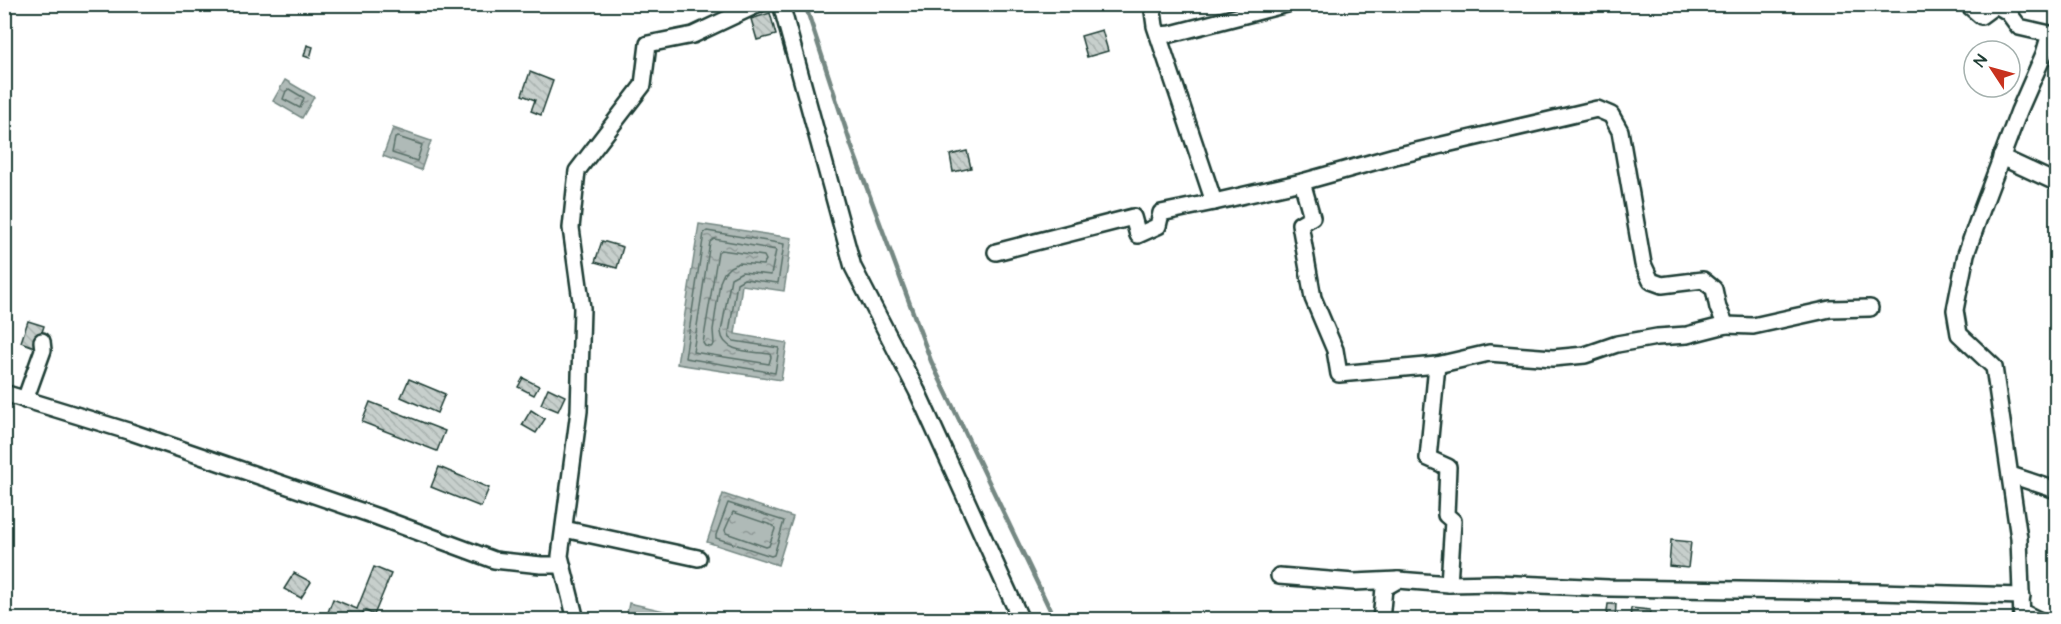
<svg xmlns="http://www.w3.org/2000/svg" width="2061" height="624" viewBox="0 0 2061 624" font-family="'Architects Daughter',sans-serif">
  <defs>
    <pattern id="water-ripples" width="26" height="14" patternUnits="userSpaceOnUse" patternTransform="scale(1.5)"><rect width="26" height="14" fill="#afbab7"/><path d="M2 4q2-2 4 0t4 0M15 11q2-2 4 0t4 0" fill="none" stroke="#8e9896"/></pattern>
    <pattern id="building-back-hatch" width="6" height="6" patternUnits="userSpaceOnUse" patternTransform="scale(1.5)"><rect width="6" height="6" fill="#c7cfcc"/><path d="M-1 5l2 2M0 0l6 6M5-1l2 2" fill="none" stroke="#aab3b0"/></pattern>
  </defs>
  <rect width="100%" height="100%" fill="#fff"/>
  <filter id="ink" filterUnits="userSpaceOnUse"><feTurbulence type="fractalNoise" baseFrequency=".0167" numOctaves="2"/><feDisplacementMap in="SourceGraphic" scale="12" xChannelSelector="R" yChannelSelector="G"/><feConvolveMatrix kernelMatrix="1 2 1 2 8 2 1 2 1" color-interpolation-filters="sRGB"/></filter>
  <g filter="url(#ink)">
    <g fill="url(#water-ripples)" stroke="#758883" stroke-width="1.5">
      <polygon points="285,80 314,97 302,118 273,101"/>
      <polygon points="393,128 431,141 421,170 383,156"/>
      <polygon points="699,224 792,238 784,291 742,285 735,334 787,343 781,380 677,364"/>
      <polygon points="723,494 793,517 778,565 707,542"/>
      <polygon points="629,603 682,615 681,619 626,619"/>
    </g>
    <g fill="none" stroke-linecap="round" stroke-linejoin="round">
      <g stroke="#596f68" stroke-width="1.5">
        <polygon points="289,89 304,98 300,108 283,99 286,91"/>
        <polygon points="398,137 422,145 417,161 392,153 395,138"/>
        <polygon points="707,231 784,244 778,283 744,279 737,283 729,333 730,338 734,341 779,348 775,373 685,358 704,233"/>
        <path d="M714,239L776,250L771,275L742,272L731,278L721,332C723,354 753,351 770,354L771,357L769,364L693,352L710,242Z"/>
        <polygon points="721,250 764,256 766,260 763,265 739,263 730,267 724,273 720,282 713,330 714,344 711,347 705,346 703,343 718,252"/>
        <polygon points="728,503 784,521 774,555 771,556 716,538 716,535"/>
        <polygon points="733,512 774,526 775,529 769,546 766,547 726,533 725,530"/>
      </g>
      <polyline stroke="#758883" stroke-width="4.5" points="805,4 851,145 931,361 1055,620"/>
    </g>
    <g fill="url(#building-back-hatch)" stroke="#1f3d34" stroke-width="1.5">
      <polygon points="770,13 776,35 757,40 751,19"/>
      <polygon points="1102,30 1108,51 1087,57 1081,36"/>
      <polygon points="307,45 313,47 310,58 304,56"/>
      <polygon points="530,72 553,81 541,115 531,111 535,100 522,95"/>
      <polygon points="967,151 971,168 953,172 950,155"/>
      <polygon points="602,241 623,247 617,268 595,262"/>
      <polygon points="28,321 44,326 37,348 21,342"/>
      <polygon points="523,378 539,386 534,395 518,387"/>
      <polygon points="409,379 445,394 437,413 401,397"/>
      <polygon points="548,388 565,396 558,411 541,404"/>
      <polygon points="370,402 445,431 437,451 362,422"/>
      <polygon points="531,410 545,419 536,433 522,425"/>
      <polygon points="439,467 489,488 481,507 431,487"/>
      <polygon points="1671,540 1691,542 1688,568 1669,566"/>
      <polygon points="374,567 391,574 374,615 364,610 360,620 325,620 333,599 357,609"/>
      <polygon points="294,573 311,582 301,598 284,589"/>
      <polygon points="1608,604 1616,604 1615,620 1606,620"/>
      <polygon points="1631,608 1650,610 1649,620 1630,620"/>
    </g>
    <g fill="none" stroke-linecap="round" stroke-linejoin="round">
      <defs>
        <g id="minor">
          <polyline points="781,4 853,267 917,391 1021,620"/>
          <polyline points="1152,4 1155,26 1214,202 1302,182 1395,156 1597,109 1611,115 1620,131 1643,264 1651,281 1662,285 1703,280 1714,289 1718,308 1726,325 1753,326 1830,309 1870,308"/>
          <polyline points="1967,4 1981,16 1996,5 2008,12 2019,27 2050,34 2044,54 2019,111 1982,209 1966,254 1955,310 1959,334 1994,367 2019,538 2022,620"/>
          <polyline points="1159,35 1171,34 1287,4"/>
          <polyline points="2001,157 2053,181 2056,180"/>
          <polyline points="1302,182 1312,217 1300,224 1313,298 1335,350 1339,374 1437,365 1489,353 1553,358 1585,355 1617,344 1657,337 1687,335 1726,325"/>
          <polyline points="996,252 1133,217 1138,235 1158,226 1161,213 1214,202"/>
          <polyline points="1437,365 1428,458 1448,467 1446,515 1453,521 1449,584"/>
          <polyline points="4,393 131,432 378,517 494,560 541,565 562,565"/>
          <polyline points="25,400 43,350 42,341"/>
          <polyline points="2011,475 2056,490"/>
          <polyline points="564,529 698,558"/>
          <polyline points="1279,576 1354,582 1398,580 1449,584 1496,583 1609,588 1877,592 2022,596"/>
          <polyline points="2022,612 2038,620"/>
          <polyline points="576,620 560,556 579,411 582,308 571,228 577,171 643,85 648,44 693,35 759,4"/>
          <polyline points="1381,620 1384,588 1398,580"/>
        </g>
      </defs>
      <use href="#minor" stroke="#1f3d34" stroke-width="20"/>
      <use href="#minor" stroke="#fff" stroke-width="15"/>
    </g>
  </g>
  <rect width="2061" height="624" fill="none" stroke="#fff" stroke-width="24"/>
  <rect x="12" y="12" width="2037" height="600" fill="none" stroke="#1f3d34" stroke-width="2" filter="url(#ink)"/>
  <g transform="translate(1992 69) rotate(306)"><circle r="28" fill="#ffffff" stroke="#a5b1ae" stroke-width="1.5"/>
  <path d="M0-4.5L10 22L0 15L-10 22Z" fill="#c8321e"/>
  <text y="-9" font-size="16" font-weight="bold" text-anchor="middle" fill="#1f3d34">N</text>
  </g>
</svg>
